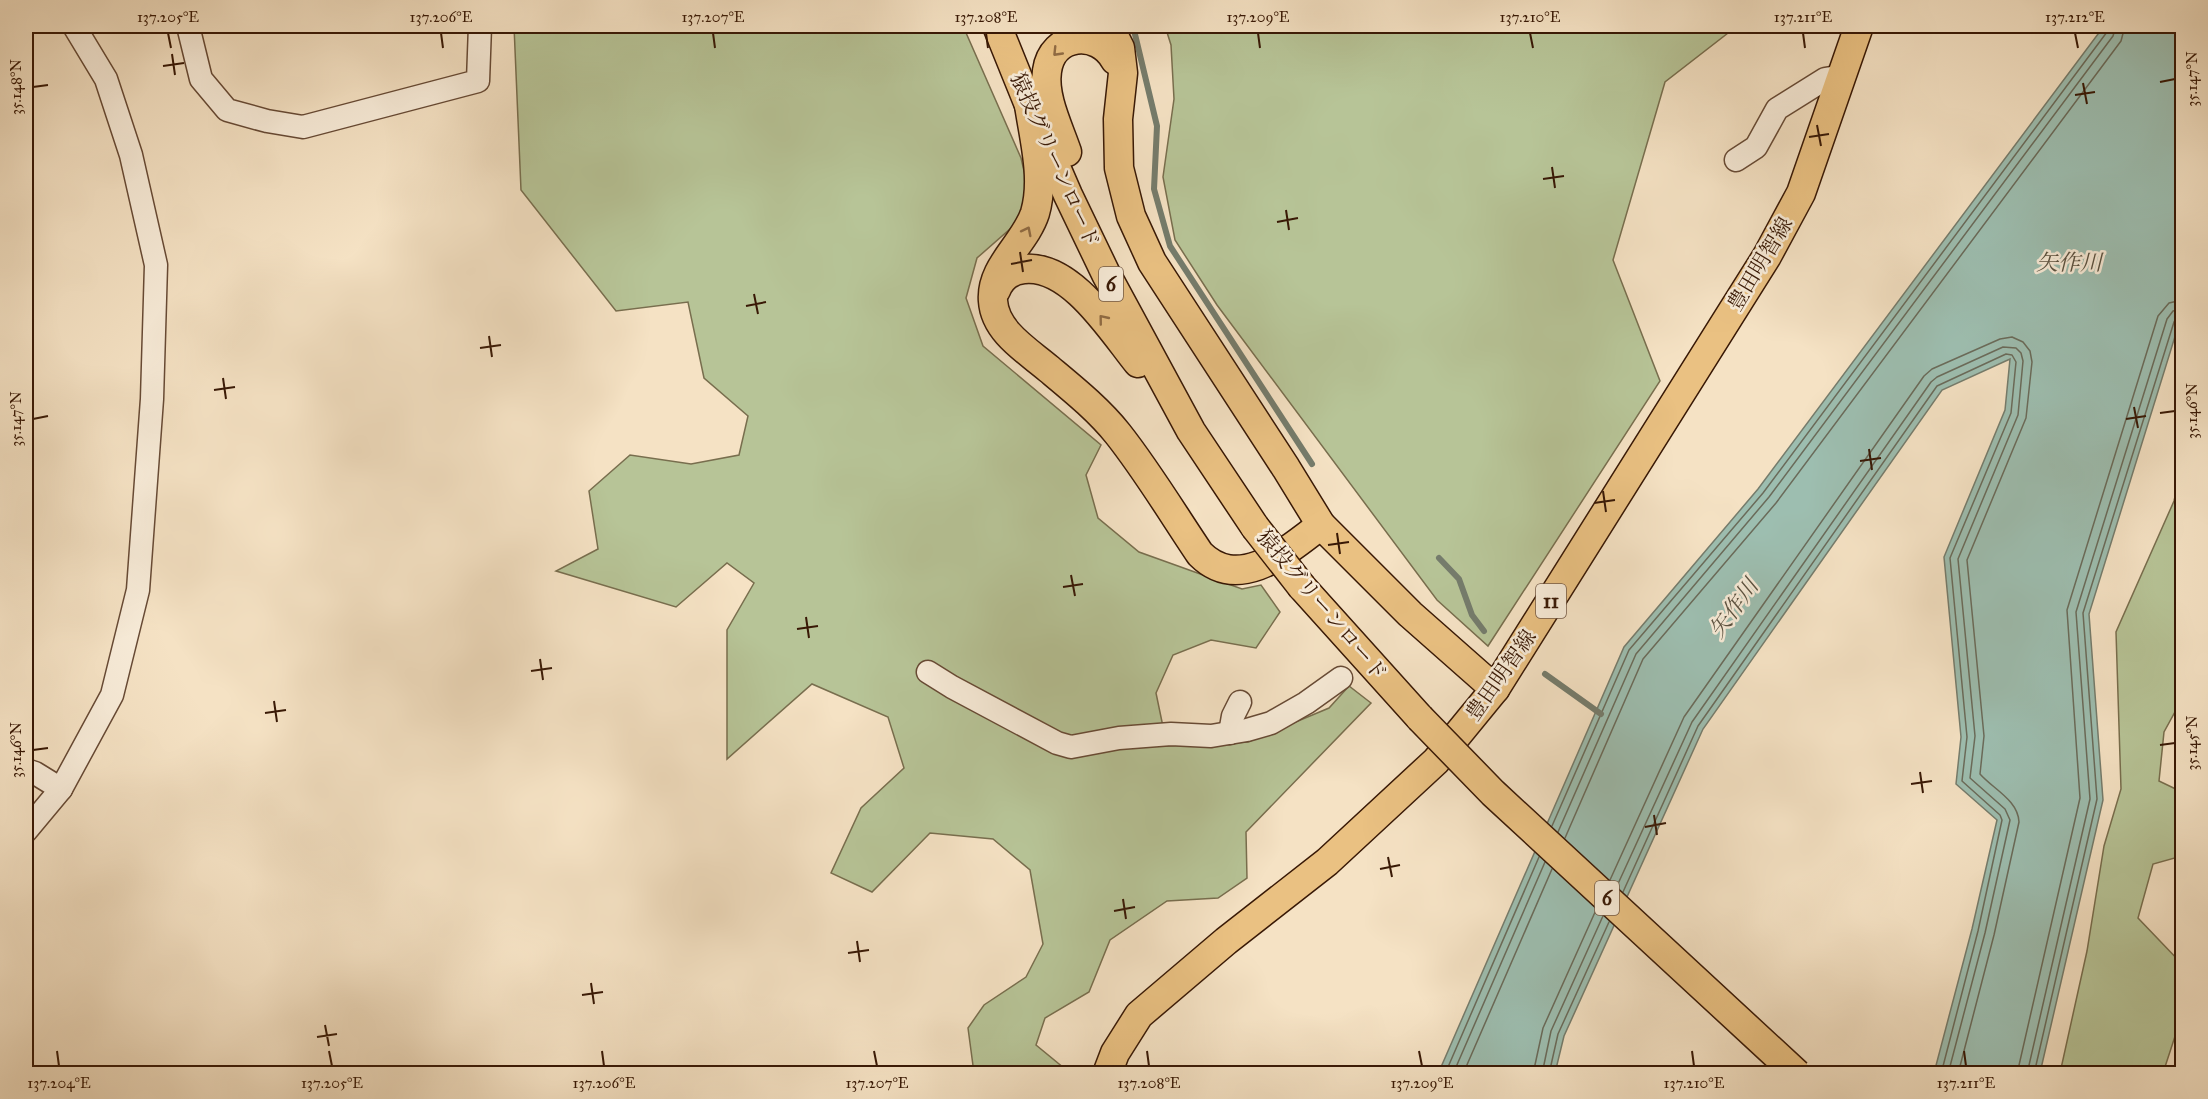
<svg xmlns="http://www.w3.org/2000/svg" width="2208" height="1099" viewBox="0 0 2208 1099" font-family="'IM FELL Great Primer','Noto Serif JP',serif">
  <rect width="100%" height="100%" fill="#f5e2c4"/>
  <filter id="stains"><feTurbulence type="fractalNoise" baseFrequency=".00333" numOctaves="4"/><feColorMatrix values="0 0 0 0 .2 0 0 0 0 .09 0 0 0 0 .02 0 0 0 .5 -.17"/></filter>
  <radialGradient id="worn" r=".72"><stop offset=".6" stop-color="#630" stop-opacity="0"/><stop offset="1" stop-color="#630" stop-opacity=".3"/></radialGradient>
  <g fill="#b7c497" stroke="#786e4e" stroke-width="1.5">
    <polygon points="514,26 963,26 1021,158 1028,188 1019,221 977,258 966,298 983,346 1101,445 1086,475 1098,518 1139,552 1242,589 1261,585 1280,612 1256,648 1211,640 1173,655 1156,693 1167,746 1248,742 1329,708 1349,686 1371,703 1246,832 1247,878 1218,898 1167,901 1110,940 1089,992 1045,1018 1036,1045 1070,1073 974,1073 968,1028 984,1005 1026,977 1043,944 1030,870 993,839 930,833 872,892 831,873 861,808 904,768 888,717 812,684 727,759 727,630 754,583 727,563 676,607 556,571 598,549 589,491 630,455 691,464 739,455 748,416 704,378 688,302 616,311 521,190"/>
    <polygon points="1165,26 1737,26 1665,82 1613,260 1660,381 1488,646 1437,600 1217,305 1175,240 1163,177 1174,99 1171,45"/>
    <polygon points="2182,466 2182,699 2164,732 2159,781 2182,792 2182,856 2153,864 2138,918 2182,964 2182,1015 2163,1073 2060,1073 2087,951 2104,846 2121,789 2116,632 2174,501"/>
  </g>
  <polygon fill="#9dbeb0" stroke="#757c6c" stroke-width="1.5" points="2104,26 2182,26 2182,314 2089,614 2103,800 2040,1073 1934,1073 1972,929 1997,820 1956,784 1961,737 1944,557 2005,410 2010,359 1942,390 1703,729 1564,1036 1555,1073 1438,1074 1624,647 1758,489"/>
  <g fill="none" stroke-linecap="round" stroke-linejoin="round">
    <g stroke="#6a6b5a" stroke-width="1.5">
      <polyline points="1552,826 1629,650 1763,493 2107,32 2109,26"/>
      <polyline points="1558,832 1636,654 1769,497 2113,36 2116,26"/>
      <polyline points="1565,838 1643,659 1776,503 2121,41 2125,26"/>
      <path d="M1610,880L1684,717L1924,376L1932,369L2000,339L2012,337L2023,342L2030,351L2032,362L2026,418L1967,560L1984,736L1980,774C1993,789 2018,800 2019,822L1994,935L1958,1074"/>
      <polyline points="1617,886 1692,722 1931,382 1937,377 2003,347 2016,348 2021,353 2023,361 2018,415 1958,559 1975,736 1970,778 2005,809 2010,820 1985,933 1948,1074"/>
      <polyline points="1623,892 1698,726 1937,386 2006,354 2012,355 2016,362 2011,413 1950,558 1967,737 1962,781 2000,815 2002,820 1978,931 1941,1074"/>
      <polyline points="1445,1074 1539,857"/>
      <polyline points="1453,1074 1545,862"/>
      <polyline points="1463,1074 1552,869"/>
      <polyline points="1533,1074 1543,1028 1596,910"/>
      <polyline points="1542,1074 1551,1031 1603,916"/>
      <polyline points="1549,1074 1558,1034 1609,922"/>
      <polyline points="2017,1074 2080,798 2067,610 2158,316 2169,303 2182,300"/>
      <polyline points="2027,1074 2090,799 2076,612 2167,319 2173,311 2182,309"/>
      <polyline points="2034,1074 2097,799 2083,613 2174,322 2177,317 2182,316"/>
    </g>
    <g stroke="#757c6c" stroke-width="6">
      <polyline points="1133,26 1157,126 1154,189 1170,246 1312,464"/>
      <polyline points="1439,558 1459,579 1472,615 1484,631"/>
      <polyline points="1545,674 1601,714"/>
    </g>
    <defs>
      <g id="minor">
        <polyline points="188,26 201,79 227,110 267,121 303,127 478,81 480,26"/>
        <polyline points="1736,160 1756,147 1777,109 1825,79 1843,76"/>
        <polyline points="928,672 952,687 1057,743 1071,747 1119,738 1171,734 1211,736 1247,730 1271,723 1306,703 1341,678"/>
        <polyline points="1230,733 1233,716 1240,702"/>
        <polyline points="26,770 35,773 61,789"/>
        <polyline points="26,831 61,789 112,695 138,590 152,399 156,265 131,155 106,79 74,26"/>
      </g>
      <g id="major">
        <polyline points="997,26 1029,105 1068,195 1106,274 1191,431 1255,527"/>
        <polyline points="1099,26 1114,36 1120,48 1123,73 1118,119 1119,168 1131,216 1152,262 1286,468 1321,525 1410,614 1495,689"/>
        <path d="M1029,105C1034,139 1045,179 1035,213C1025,244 990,267 993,301C995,332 1028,351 1049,369C1073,389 1099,410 1118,434C1148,472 1173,514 1200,554C1239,593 1287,551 1321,525"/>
        <path d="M1067,152C1059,128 1043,97 1047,71C1052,33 1098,29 1115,60"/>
        <path d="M996,290C1001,278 1011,270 1024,269C1071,264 1112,331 1138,363"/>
        <polyline points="1302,587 1420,718"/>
        <polyline points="1107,1074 1115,1053 1139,1015 1226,941 1327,862 1436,761 1495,689 1767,256 1801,193 1859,26"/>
      </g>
    </defs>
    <use href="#minor" stroke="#674a35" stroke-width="25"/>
    <use href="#major" stroke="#381805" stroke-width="31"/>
    <use href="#minor" stroke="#f8ecd9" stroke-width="22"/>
    <use href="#major" stroke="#eac182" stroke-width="28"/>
    <defs>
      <g id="major-bridge">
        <polyline points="1255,527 1302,587"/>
        <polyline points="1420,718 1493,793 1797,1074"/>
      </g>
    </defs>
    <use href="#major-bridge" stroke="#381805" stroke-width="31" stroke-linecap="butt"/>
    <use href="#major-bridge" stroke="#eac182" stroke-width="28"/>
  </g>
  <defs><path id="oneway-chevron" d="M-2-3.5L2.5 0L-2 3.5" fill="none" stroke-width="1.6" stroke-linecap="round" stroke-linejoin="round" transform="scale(1.5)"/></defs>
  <g stroke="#916c44">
    <use href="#oneway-chevron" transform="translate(1057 52) rotate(134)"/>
    <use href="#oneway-chevron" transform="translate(1027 231) rotate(-63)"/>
    <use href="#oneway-chevron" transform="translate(1103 319) rotate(-129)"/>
  </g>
  <path fill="none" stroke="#381805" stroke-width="2" d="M168,33L171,48M441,33L443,48M713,33L715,48M986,33L988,48M1258,33L1260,48M1530,33L1533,48M1803,33L1805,48M2075,33L2078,48M172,54L175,75M163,66L184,63M2160,82L2175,79M2083,83L2087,104M33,87L48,85M2075,95L2095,92M1817,125L1821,146M1809,137L1829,134M1552,167L1555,188M1543,179L1564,176M1286,210L1289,230M1277,222L1298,218M1020,252L1023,272M1011,264L1032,260M754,294L758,314M746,306L766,302M489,336L492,357M480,348L501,345M223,378L226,399M214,390L235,387M2134,407L2138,428M2160,413L2175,411M33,419L48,416M2126,419L2146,416M1869,449L1872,470M1860,461L1881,458M1603,491L1606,512M1594,503L1615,500M1337,533L1340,554M1328,545L1349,542M1071,575L1075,596M1063,587L1083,584M806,617L809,638M797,629L818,626M540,659L543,680M531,671L552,668M274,701L277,722M265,713L286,710M2160,745L2175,743M33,750L48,748M1920,772L1923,793M1911,784L1932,781M1654,815L1657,835M1645,827L1666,823M1388,857L1392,877M1380,869L1400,865M1123,899L1126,919M1114,911L1135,907M857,941L860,962M848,953L869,950M591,983L594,1004M582,995L603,992M325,1025L329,1046M317,1037L337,1034M57,1051L59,1066M329,1051L332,1066M602,1051L604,1066M874,1051L877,1066M1147,1051L1149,1066M1419,1051L1422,1066M1692,1051L1694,1066M1964,1051L1966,1066"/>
  <g text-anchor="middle" stroke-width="5" stroke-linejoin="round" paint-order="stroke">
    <g fill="#f8ecd9" stroke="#725845" stroke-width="1.5">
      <rect x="1099" y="267" width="24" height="34" rx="4.5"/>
      <rect x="1536" y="584" width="30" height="34" rx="4.5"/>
      <rect x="1595" y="881" width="24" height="34" rx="4.5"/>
    </g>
    <g font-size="20" font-weight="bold" fill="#381805">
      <text x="1111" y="291">6</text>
      <text x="1551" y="608">11</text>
      <text x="1607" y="905">6</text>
    </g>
    <g font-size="21" fill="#381805" stroke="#f8ecd9">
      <text transform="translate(1055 160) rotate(66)" y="7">猿投グリーンロード</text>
      <text transform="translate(1760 264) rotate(-59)" y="7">豊田明智線</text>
      <text transform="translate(1322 605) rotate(50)" y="7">猿投グリーンロード</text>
      <text transform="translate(1501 675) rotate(-55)" y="7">豊田明智線</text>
    </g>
    <g font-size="22" font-style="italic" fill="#5b5241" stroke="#f8ecd9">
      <text x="2069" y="270">矢作川</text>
      <text transform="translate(1733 608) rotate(-54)" y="8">矢作川</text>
    </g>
  </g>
  <rect width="2208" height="1099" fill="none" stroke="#f5e2c4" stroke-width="66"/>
  <rect x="33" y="33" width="2142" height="1033" fill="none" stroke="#381805" stroke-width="2"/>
  <g font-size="15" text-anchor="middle" fill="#381805">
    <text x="168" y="22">137.205°E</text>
    <text x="441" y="22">137.206°E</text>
    <text x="713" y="22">137.207°E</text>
    <text x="986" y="22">137.208°E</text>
    <text x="1258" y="22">137.209°E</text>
    <text x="1530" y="22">137.210°E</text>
    <text x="1803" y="22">137.211°E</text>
    <text x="2075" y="22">137.212°E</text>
    <text transform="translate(2192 79) rotate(-90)" y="5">35.147°N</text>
    <text transform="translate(16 87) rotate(-90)" y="5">35.148°N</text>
    <text transform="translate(2192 411) rotate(-90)" y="5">35.146°N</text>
    <text transform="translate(16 419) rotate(-90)" y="5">35.147°N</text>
    <text transform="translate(2192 743) rotate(-90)" y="5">35.145°N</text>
    <text transform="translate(16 750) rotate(-90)" y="5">35.146°N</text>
    <text x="59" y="1088">137.204°E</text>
    <text x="332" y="1088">137.205°E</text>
    <text x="604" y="1088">137.206°E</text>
    <text x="877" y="1088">137.207°E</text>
    <text x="1149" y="1088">137.208°E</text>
    <text x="1422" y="1088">137.209°E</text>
    <text x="1694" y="1088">137.210°E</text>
    <text x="1966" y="1088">137.211°E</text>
  </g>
  <rect width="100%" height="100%" filter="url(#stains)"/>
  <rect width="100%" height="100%" fill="url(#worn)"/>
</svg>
